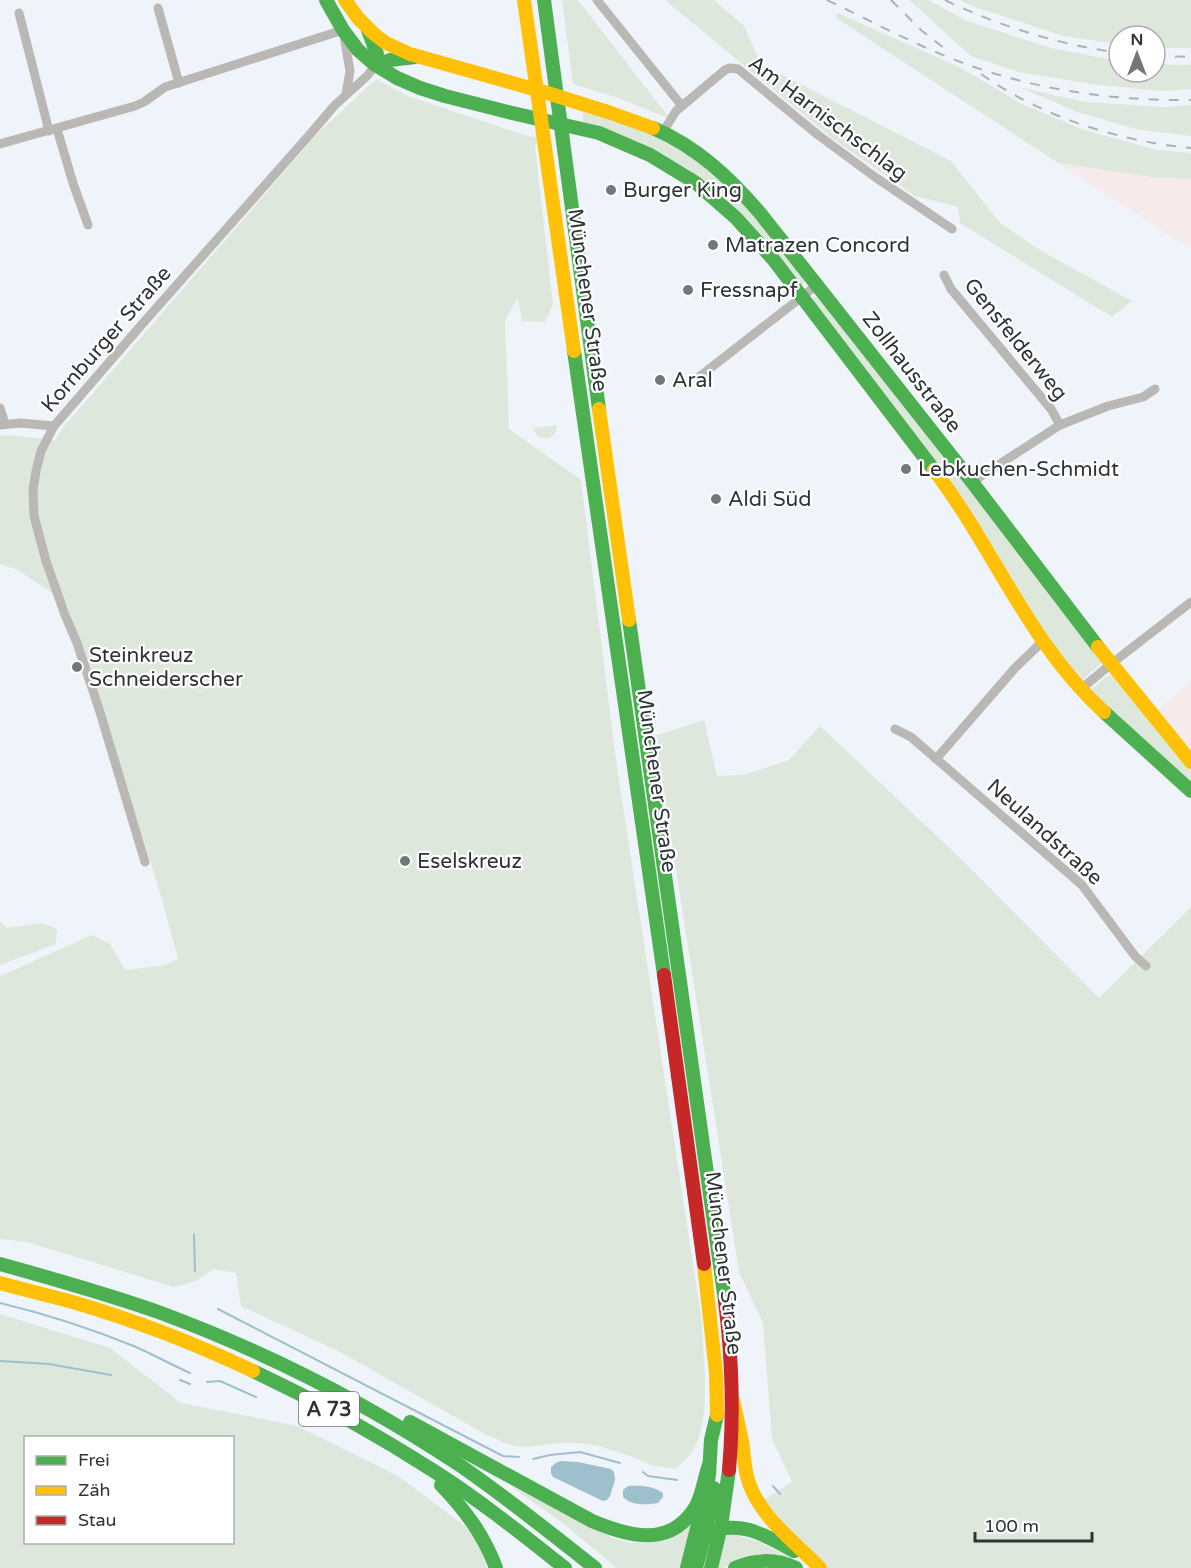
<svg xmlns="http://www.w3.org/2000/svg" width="1191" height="1568" viewBox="0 0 1191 1568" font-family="'Varela Round',sans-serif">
  <rect width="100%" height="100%" fill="#eef4fa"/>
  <g fill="#f6eaeb">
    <polygon points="1058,163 1151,177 1191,179 1191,249"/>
    <polygon points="1191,682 1191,750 1156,711"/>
  </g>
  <g fill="#dee7dc" fill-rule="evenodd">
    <polygon points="562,0 578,0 670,119 618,98 573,84"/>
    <polygon points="665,0 714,0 744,26 761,64 951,161 1000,223 1040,250 1132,301 1112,317 960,223 958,207 915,196 833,139"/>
    <polygon points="909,0 928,0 967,21 1051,48 1119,61 1119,72 1155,72 1155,64 1191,65 1191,89 1163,91 1098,85 1018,72 971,56"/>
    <polygon points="960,0 1191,0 1191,48 1155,48 1155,36 1119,36 1119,44 1063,36 972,6"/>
    <polygon points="838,13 961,68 1020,103 1084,130 1158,150 1191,153 1191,179 1151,177 1058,163 836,18"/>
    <path d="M376,79L408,96L524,135L539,138L535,147L553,304L545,322L522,321L518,298L505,320L509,429L581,480L616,760L701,1316C703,1353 713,1420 692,1452C688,1458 681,1463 676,1469L651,1465L633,1457L599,1446L581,1443H558L526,1447L516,1446L505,1443L485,1434L338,1351L241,1306L236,1273L213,1269L196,1281L174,1287L27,1242L0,1239V976L92,935L110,944L125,970L165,965L178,959L162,900L149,857L66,602L16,569L0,564V436L7,435L55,440L61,430L317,134Z"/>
    <polygon points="1022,88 1086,102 1165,107 1191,105 1191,136 1140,130 1077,112"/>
    <path d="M583,112C610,120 638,126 663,137C720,162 762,224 800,272L804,279V283L801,285L698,180L583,125Z"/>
    <polygon points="816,297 823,299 1104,661 1081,681 1076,682 971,522 810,301"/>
    <path d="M557,425C557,436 548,441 538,437L533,428Z"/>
    <polygon points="1111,675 1191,771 1191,787 1090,691 1107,676"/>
    <polygon points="704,720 717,776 743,775 789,760 820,726 959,857 1099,998 1191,907 1191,1568 827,1568 791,1532 764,1500 792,1482 772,1439 763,1323 739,1272 655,736"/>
    <polygon points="0,922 7,928 41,923 57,929 56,944 0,965"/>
    <path d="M0,1314L110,1348L181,1403L297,1426L398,1476L466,1527L482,1549L487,1568H0ZM26,1438H232V1542H26Z"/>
    <polygon points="515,1488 611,1537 630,1543 652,1543 691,1520 681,1568 617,1568 560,1521 516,1490"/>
    <polygon points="728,1533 759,1542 790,1557 733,1562 723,1568 716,1568 725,1536"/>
  </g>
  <g fill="#9ec0cc">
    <polygon points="560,1461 578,1462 611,1469 614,1472 615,1480 610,1496 607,1500 603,1501 553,1477 551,1473 551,1467 556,1463"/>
    <path d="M628,1486C639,1485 654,1486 663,1493V1497L658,1503C646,1505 632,1506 623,1497V1490Z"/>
  </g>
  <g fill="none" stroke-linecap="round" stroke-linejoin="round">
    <g stroke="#9ec0cc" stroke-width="2">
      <polyline points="194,1234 195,1271"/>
      <path d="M0,1303C46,1314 92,1329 136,1347C154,1355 172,1365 190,1373"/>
      <polyline points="218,1309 503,1456 519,1457"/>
      <polyline points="0,1361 49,1364 111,1375"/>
      <polyline points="180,1380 190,1384"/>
      <polyline points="207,1382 220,1381 256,1397"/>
      <polyline points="533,1459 550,1455 580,1452 620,1463"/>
      <polyline points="643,1472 648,1476 677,1480"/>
      <polyline points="773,1486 780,1494"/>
    </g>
    <g stroke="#b9b8b4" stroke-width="9">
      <polyline points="597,0 682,106"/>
      <polyline points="158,8 179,83"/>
      <polyline points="19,13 49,131"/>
      <polyline points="57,129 73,183 88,225"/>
      <polyline points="663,132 676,111 725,70 730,68 738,69 818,135 875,177 952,229"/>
      <polyline points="0,144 135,106 144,102 165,87 343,30 350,71 346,94"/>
      <polyline points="944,275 951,289 1051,409 1060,425"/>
      <polyline points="699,377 817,285"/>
      <polyline points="0,408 5,424"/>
      <polyline points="0,425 20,423 54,426"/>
      <polyline points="972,482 1060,425 1108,406 1143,397 1155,389"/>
      <polyline points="1081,689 1111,664 1191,602"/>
      <polyline points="895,729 911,737 1082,885 1135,956 1146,966"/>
      <polyline points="936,759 1015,668 1042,642"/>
      <polyline points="145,862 99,709 77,643 65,615 46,561 34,516 33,490 36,471 41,451 54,426 144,322 312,132 334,106 367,76 376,65"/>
    </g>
    <g stroke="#4caf50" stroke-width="14">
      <polyline points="326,0 343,30 358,50 374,64 397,78 420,88 445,96 508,112 599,133 650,155 696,183 736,218 773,259 934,470"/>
      <polyline points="544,0 599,409"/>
      <polyline points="368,30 377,54 376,65"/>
      <polyline points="376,65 390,60 415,57"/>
      <path d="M653,128C697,147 729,177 760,213L972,482L1098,647"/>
      <polyline points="574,351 664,975"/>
      <polyline points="629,620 725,1301"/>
      <polyline points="1104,712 1191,791"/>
      <path d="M0,1264C54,1279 108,1294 161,1313C266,1352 368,1404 461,1466C507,1498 551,1533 595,1568"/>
      <path d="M253,1371C317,1401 378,1435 437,1473C482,1502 523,1535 565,1568"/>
      <path d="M410,1422L592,1521C630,1537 671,1548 696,1506C703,1493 704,1478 709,1465"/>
      <path d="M441,1485C465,1510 484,1535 496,1568"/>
      <path d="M705,1534C738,1518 765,1535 794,1551"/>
      <polyline points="687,1568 706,1492 709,1475 711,1440 717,1415"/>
      <polyline points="696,1568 705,1534 714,1488"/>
      <polyline points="711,1568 721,1526 729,1470"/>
      <path d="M735,1568C756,1559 775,1558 796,1568"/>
    </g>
    <g stroke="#ffc107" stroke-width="14">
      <polyline points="345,0 358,18 374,34 386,43 410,54 541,91 611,113 653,128"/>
      <polyline points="524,0 574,351"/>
      <polyline points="599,409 629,620"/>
      <path d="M934,470C995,550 1029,644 1104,712"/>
      <polyline points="1098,647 1191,762"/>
      <polyline points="704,1264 716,1373 717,1415"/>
      <path d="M0,1283C25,1290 51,1296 76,1303C137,1321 196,1344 253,1371"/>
      <path d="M733,1400C736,1414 739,1427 742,1441C744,1455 744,1469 749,1483C761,1518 795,1542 820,1568"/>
    </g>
    <g stroke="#c62828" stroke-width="14">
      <polyline points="664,975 704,1264"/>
      <path d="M725,1301C732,1357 734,1413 729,1470"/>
    </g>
    <g stroke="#afb1b3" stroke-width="2" stroke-dasharray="10 10" stroke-linecap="butt">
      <path d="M827,0C875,23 923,49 974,67C1044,91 1117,101 1191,100"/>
      <polyline points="891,0 921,30 949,52"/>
      <path d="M945,0C1001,27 1058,44 1119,53"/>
      <polyline points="1155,56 1191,57"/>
      <path d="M981,74C1042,117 1118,141 1191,148"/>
    </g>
  </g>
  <g fill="#72777b" stroke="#fff" stroke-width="2">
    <circle cx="611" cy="190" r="6"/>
    <circle cx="713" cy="245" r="6"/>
    <circle cx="688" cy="290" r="6"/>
    <circle cx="660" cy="380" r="6"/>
    <circle cx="906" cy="469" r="6"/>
    <circle cx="716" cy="499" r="6"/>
    <circle cx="77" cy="667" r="6"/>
    <circle cx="405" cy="861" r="6"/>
  </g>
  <g text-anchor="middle" stroke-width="4.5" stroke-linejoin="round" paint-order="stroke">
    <rect fill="#fff" stroke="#6d7173" stroke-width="1.5" x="299" y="1392" width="60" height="34" rx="4.5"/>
    <g font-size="20" font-weight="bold" fill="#2f3437">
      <text x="329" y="1416">A 73</text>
    </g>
    <g font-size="21" fill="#2f3437" stroke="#fff">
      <text transform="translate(828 118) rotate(37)" y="7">Am Harnischschlag</text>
      <text transform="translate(588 300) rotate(82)" y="7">Münchener Straße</text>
      <text transform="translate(106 339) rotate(-49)" y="7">Kornburger Straße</text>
      <text transform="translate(1016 339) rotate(51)" y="7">Gensfelderweg</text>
      <text transform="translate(912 372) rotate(52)" y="7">Zollhausstraße</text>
      <text transform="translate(657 781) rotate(82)" y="7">Münchener Straße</text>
      <text transform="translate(1045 832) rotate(42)" y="7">Neulandstraße</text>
      <text transform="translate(724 1263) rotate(83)" y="7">Münchener Straße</text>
    </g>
    <g font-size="21" fill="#2f3437" stroke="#fff" text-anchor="start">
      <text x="623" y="197">Burger King</text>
      <text x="725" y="252">Matrazen Concord</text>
      <text x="700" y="297">Fressnapf</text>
      <text x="672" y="387">Aral</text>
      <text x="918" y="476">Lebkuchen-Schmidt</text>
      <text x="728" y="506">Aldi Süd</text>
      <text x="89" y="662">Steinkreuz<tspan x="89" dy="24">Schneiderscher</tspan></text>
      <text x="417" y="868">Eselskreuz</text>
    </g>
  </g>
  <rect x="24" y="1436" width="210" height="108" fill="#ffffff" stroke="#acaeaf" stroke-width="1.5"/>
  <rect x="36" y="1456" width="30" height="9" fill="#4caf50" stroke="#acaeaf" stroke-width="1.5"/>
  <text x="78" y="1466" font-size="18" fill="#2f3437">Frei</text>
  <rect x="36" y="1486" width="30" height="9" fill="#ffc107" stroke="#acaeaf" stroke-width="1.5"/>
  <text x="78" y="1496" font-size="18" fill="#2f3437">Zäh</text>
  <rect x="36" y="1516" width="30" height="9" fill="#c62828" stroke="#acaeaf" stroke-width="1.5"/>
  <text x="78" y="1526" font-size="18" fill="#2f3437">Stau</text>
  <g transform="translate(1137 54)"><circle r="28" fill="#ffffff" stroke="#acaeaf" stroke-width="1.5"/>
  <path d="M0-4.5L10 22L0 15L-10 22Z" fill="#72777b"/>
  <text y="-9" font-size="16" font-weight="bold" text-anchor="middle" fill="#2f3437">N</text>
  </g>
  <path d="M975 1532v9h117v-9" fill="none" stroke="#2f3437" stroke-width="3"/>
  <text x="984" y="1532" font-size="18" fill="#2f3437" stroke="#ffffff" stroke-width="4.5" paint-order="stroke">100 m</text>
</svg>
